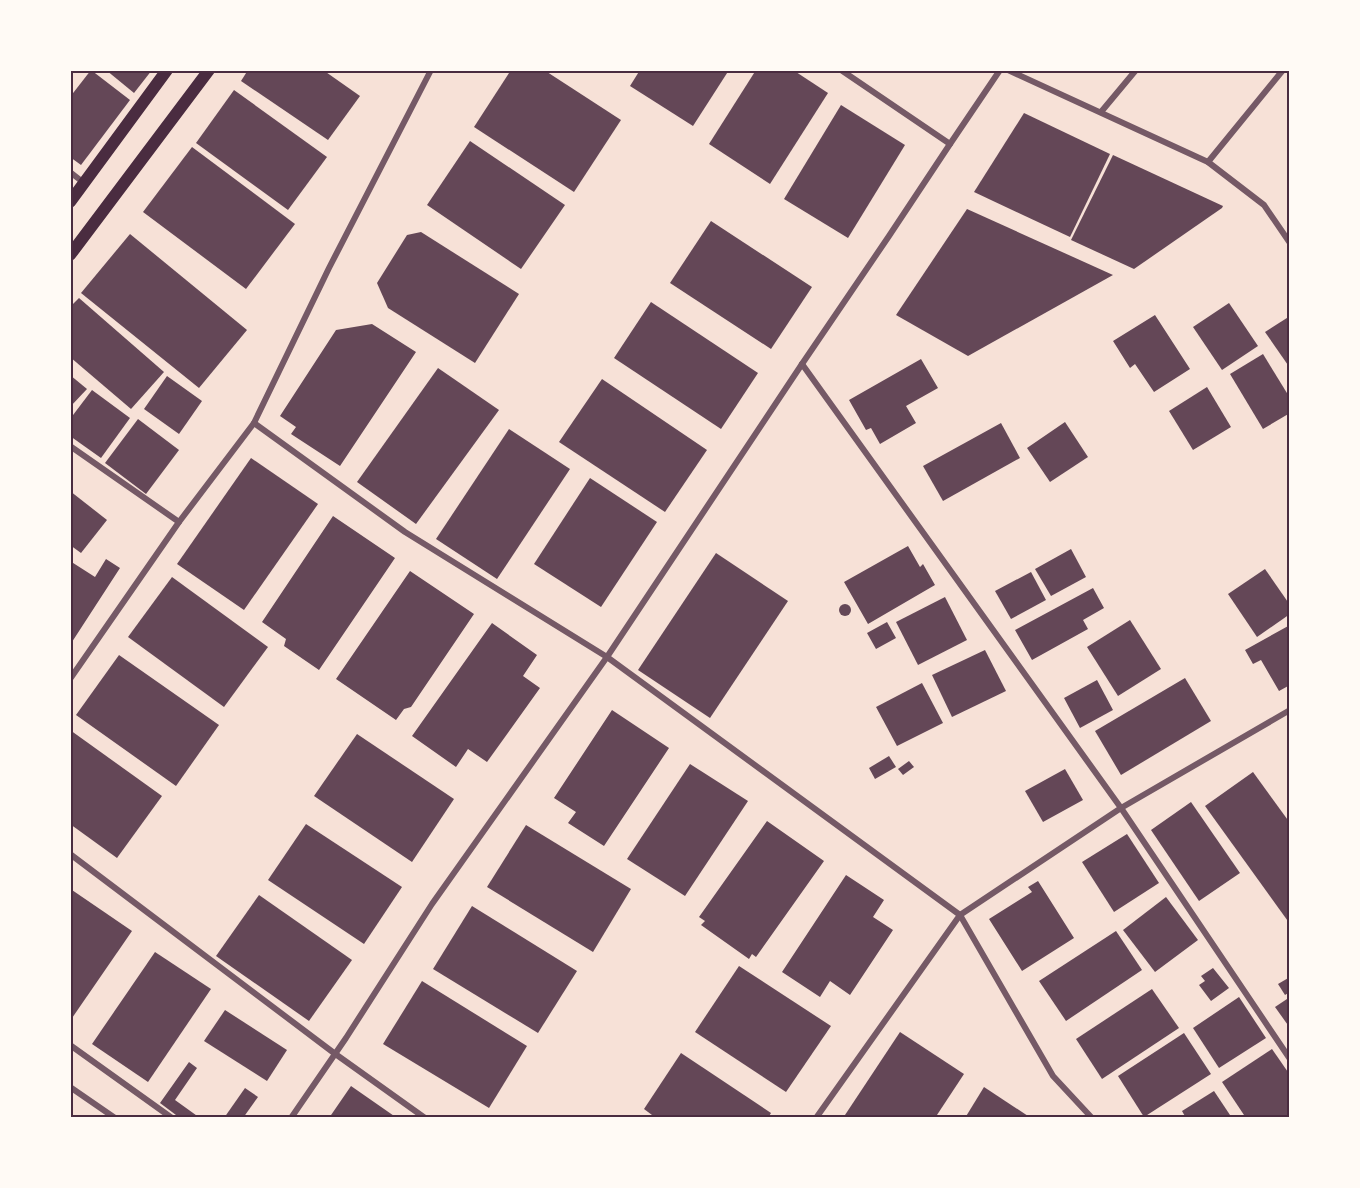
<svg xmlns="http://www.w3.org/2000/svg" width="1360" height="1188" viewBox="0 0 1360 1188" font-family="Roboto,sans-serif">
  <rect width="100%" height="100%" fill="#f7e1d7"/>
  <g fill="#644757">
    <polygon points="91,70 130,100 81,165 70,157 70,97"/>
    <polygon points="106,70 152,70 134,93"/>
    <polygon points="248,70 323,70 360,96 328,140 241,81"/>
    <polygon points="511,70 544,70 621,120 574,192 474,127"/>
    <polygon points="640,70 729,70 693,126 630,86"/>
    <polygon points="756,70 793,70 828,93 770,184 709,144"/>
    <polygon points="234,90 327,157 288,210 196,143"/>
    <polygon points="841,105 905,145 848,238 784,199"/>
    <polygon points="1024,113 1110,154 1070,237 974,192"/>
    <polygon points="470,141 565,205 521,269 427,205"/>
    <polygon points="192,147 295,224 246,289 143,212"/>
    <polygon points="1113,155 1223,206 1222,208 1134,269 1071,240"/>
    <polygon points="967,209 1113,275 968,356 896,315"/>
    <polygon points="711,221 812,287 771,349 670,283"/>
    <polygon points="421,232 519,294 475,363 388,308 377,283 407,235"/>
    <polygon points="130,234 247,330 199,388 81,293"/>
    <polygon points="79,298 164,372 131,409 70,357 70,307"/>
    <polygon points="651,302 758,373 721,429 614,358"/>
    <polygon points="1229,303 1258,346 1222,370 1193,327"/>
    <polygon points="1155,315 1190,369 1154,392 1135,364 1130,368 1113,341"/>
    <polygon points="1290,316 1290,368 1265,332"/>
    <polygon points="372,324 416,352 340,466 291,434 296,427 280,416 336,330"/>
    <polygon points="1263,354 1290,398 1290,413 1263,429 1230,374"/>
    <polygon points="921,359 938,388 906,406 916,423 880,444 871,428 866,430 849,400"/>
    <polygon points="438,368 499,410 416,524 357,482"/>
    <polygon points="70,375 87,389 70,407"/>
    <polygon points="167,376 202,401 179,434 144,409"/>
    <polygon points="602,379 707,450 665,512 559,442"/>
    <polygon points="1207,387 1231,427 1193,450 1169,411"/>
    <polygon points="92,390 130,418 101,458 70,436 70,419"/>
    <polygon points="138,419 179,450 146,494 105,463"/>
    <polygon points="1065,422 1088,457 1050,482 1027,448"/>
    <polygon points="1001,423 1020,458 943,501 923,466"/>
    <polygon points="509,429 570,469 497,579 436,539"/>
    <polygon points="251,458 318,504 244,610 177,564"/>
    <polygon points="590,478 657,522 601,607 534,564"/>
    <polygon points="70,491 107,520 81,553 70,545"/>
    <polygon points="333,516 395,558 319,670 284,646 286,639 262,622"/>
    <polygon points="908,546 920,567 923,564 935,585 868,624 844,582"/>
    <polygon points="1071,549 1086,577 1051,596 1035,569"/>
    <polygon points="716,553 788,601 710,718 638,670"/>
    <polygon points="106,559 120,568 70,645 70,561 95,577"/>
    <polygon points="1265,569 1290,605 1290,614 1257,637 1228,594"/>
    <polygon points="410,571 474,614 411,707 404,709 396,720 336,679"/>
    <polygon points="1031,572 1046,600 1011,619 995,591"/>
    <polygon points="172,577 268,647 224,707 128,637"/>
    <polygon points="1093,588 1104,608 1083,620 1088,629 1032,660 1015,630"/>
    <polygon points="945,597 967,640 918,665 896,622"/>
    <circle cx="845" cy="610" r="6"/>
    <polygon points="1130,620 1161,669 1118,696 1087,647"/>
    <polygon points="887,622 896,638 876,649 867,633"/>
    <polygon points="492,623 537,655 523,676 540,688 487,762 468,749 456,767 412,736"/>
    <polygon points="1290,625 1290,685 1279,691 1261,660 1253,664 1245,650"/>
    <polygon points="985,650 1006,691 952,717 932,675"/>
    <polygon points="119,655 219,725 176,786 76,715"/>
    <polygon points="1185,678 1211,721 1121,775 1095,731"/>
    <polygon points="1097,680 1113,710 1080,728 1064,698"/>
    <polygon points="922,683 943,723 897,746 876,707"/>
    <polygon points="612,710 669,748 604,846 568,823 576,812 554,798"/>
    <polygon points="70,730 162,796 117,858 70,824"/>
    <polygon points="357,734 454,799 412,862 314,796"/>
    <polygon points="889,756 896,767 875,779 869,768"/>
    <polygon points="909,761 914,767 903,775 898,769"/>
    <polygon points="690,764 748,801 685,896 627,859"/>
    <polygon points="1065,769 1083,800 1043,822 1025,791"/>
    <polygon points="1253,772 1290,823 1290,924 1205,806"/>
    <polygon points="1191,802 1240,873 1199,901 1151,830"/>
    <polygon points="767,821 824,861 756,957 752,954 749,959 701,925 705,921 699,917"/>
    <polygon points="306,824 402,887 364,944 268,880"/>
    <polygon points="526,825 631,889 593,952 487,887"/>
    <polygon points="1127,834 1159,883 1114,912 1082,862"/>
    <polygon points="846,875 884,900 873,917 893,930 850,995 830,981 820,997 782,972"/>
    <polygon points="1038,881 1074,938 1022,971 989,919 1032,892 1028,887"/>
    <polygon points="72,890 132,931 70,1021 70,893"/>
    <polygon points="259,895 352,960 309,1021 216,956"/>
    <polygon points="1166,897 1198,940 1155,972 1123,930"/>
    <polygon points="472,906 577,971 538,1033 433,969"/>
    <polygon points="1116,931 1142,970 1066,1021 1039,981"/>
    <polygon points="155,952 211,989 148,1082 92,1044"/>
    <polygon points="739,966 831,1026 786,1092 695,1032"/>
    <polygon points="1213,968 1229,988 1211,1001 1199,985 1205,981 1201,976"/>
    <polygon points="1290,977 1290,992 1285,995 1278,984"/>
    <polygon points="422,981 527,1046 489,1108 383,1044"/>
    <polygon points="1152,989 1179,1028 1102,1079 1076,1039"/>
    <polygon points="1239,997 1266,1038 1219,1068 1193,1028"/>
    <polygon points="1290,997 1290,1028 1275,1007"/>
    <polygon points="225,1010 287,1050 267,1081 204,1041"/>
    <polygon points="900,1032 964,1074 935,1118 843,1118"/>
    <polygon points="1184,1033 1211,1074 1144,1117 1118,1076"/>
    <polygon points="1272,1049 1290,1075 1290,1118 1246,1118 1222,1082"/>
    <polygon points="681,1053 771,1113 768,1118 656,1118 644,1109"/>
    <polygon points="189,1062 197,1068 175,1100 200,1118 180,1118 160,1103"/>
    <polygon points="351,1086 397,1118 329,1118"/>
    <polygon points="984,1087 1031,1118 965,1118"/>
    <polygon points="245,1088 258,1097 243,1118 224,1118"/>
    <polygon points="1214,1091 1232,1118 1186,1118 1182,1111"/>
  </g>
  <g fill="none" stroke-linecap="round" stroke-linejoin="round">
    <g stroke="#755966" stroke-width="6">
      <polyline points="841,70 950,144"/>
      <polyline points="1008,70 1208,162 1264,205 1290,243"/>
      <polyline points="1101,112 1136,70"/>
      <polyline points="1208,162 1283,70"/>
      <polyline points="70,172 84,183"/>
      <polyline points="802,364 1121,808 1290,1059"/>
      <polyline points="254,423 405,532 607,657 960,915 1053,1076 1092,1118"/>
      <polyline points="70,446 179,522"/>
      <polyline points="70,679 179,522 254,423 329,268 431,70"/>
      <polyline points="70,854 334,1053 425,1118"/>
      <polyline points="70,1045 172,1118"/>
      <polyline points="70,1087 115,1118"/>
      <polyline points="291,1118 346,1038 432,904 607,657 802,364 889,236 950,144 1000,70"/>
      <polyline points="816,1118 960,915 1121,808 1290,710"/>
    </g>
    <g stroke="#4a2c40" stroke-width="12">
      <polyline points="70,202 167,70"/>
      <polyline points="70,255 209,70"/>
    </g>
  </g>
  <rect width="1360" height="1188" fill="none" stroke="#fffaf5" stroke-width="144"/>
  <rect x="72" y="72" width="1216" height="1044" fill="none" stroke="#4a2c40" stroke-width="2"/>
</svg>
